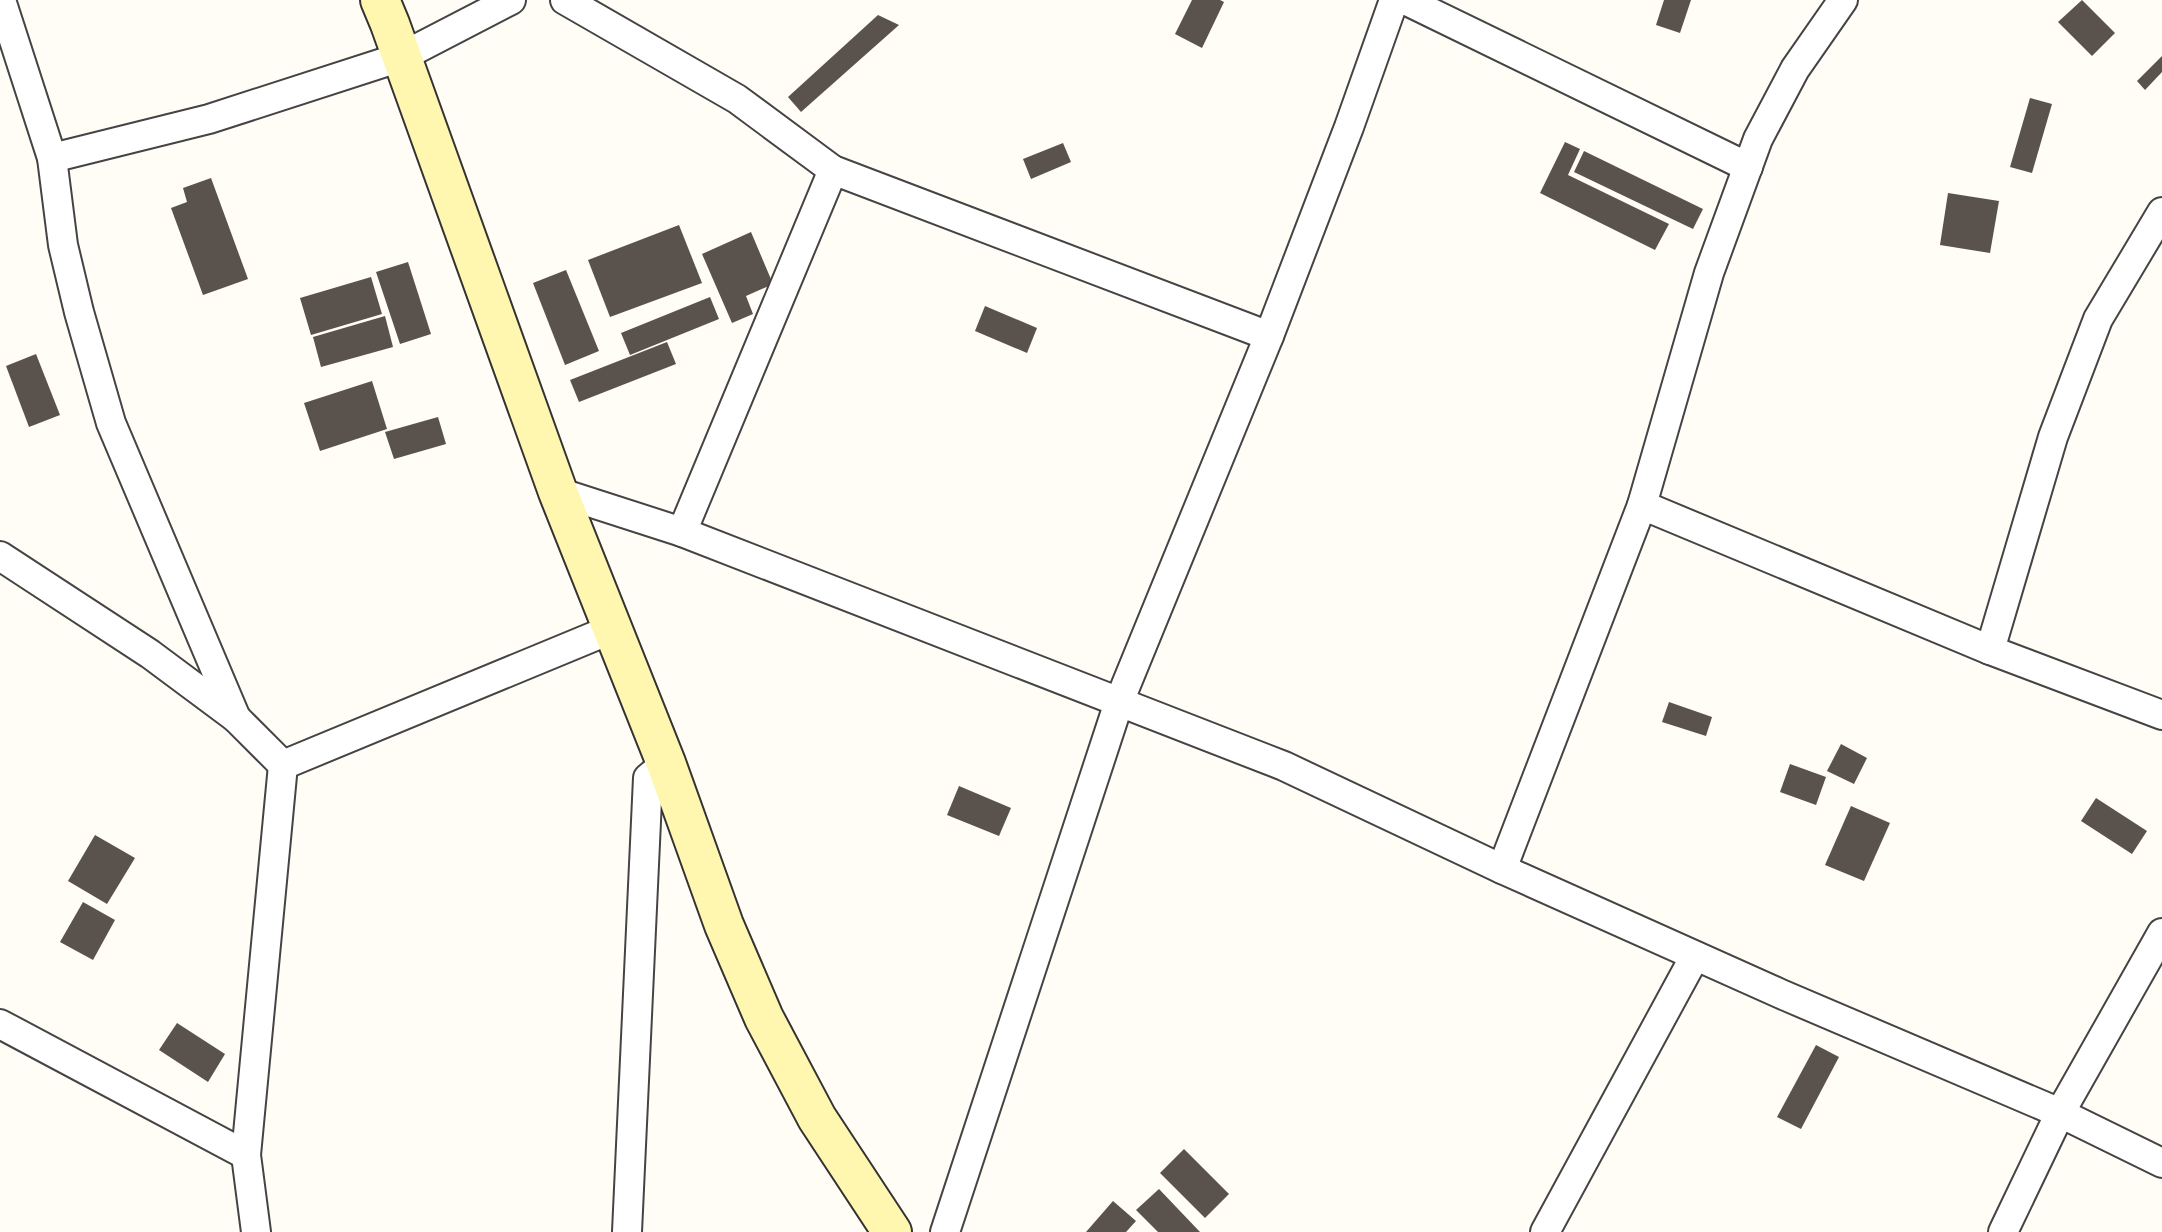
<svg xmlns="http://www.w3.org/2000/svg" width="2162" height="1232" viewBox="0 0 2162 1232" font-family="Georgia,serif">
  <rect width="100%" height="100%" fill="#fffdf5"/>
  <g fill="#5a524d">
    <polygon points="1192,0 1220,0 1224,2 1202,48 1175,34"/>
    <polygon points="1664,0 1691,0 1680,33 1656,25"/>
    <polygon points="2082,0 2115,33 2092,56 2058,22"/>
    <polygon points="878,15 899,25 801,112 788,97"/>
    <polygon points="2162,56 2162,72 2145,90 2137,81"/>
    <polygon points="2030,98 2052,104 2032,173 2010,167"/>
    <polygon points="1565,142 1580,149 1568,175 1669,224 1655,250 1540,193"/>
    <polygon points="1063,143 1071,162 1031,179 1023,159"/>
    <polygon points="1584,151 1703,209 1693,229 1574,172"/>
    <polygon points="211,178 248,279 203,295 171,208 187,202 183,188"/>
    <polygon points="1948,193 1999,201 1990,253 1940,245"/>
    <polygon points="679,225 702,283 610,317 588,260"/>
    <polygon points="751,232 773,284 746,296 753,314 732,323 702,254"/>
    <polygon points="408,262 431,334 400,344 376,272"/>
    <polygon points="566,270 599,351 565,365 533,283"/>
    <polygon points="371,277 382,314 311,335 300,298"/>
    <polygon points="710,297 719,319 630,355 621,333"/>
    <polygon points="985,306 1037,328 1027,353 975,331"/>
    <polygon points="385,316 393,347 321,367 313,337"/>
    <polygon points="667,342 676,364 579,402 570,380"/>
    <polygon points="36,354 60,415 29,427 6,366"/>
    <polygon points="372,381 387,429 320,451 304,403"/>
    <polygon points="438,417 446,444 394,459 385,432"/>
    <polygon points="1669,702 1712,717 1706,736 1662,722"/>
    <polygon points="1841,744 1867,758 1854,784 1827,771"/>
    <polygon points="1790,764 1826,777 1816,805 1780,792"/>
    <polygon points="959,786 1011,808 999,836 947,815"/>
    <polygon points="2096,798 2147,831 2132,854 2081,821"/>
    <polygon points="1851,806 1890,823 1864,881 1825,865"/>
    <polygon points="95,835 135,858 107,904 68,881"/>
    <polygon points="83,902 115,920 93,960 60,942"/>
    <polygon points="177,1023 225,1054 208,1082 159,1050"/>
    <polygon points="1816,1045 1839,1057 1801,1129 1777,1117"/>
    <polygon points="1184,1149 1229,1194 1205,1218 1160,1173"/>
    <polygon points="1159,1189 1200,1232 1158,1232 1136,1210"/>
    <polygon points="1113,1201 1136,1221 1126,1232 1086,1232"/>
  </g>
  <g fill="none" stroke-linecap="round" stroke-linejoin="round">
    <defs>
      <g id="street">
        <polyline points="1,0 52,158 63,245 79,312 111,423 236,718"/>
        <polyline points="565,0 737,99 833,170 1269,336"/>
        <polyline points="1405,0 1748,167"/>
        <polyline points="52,158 209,119 401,57 511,0"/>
        <polyline points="558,492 682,532 1284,766 1502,869 1781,994 2060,1113 2162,1163"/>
        <polyline points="1642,505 1990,650 2162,715"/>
        <polyline points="682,532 833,170"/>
        <polyline points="0,556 150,654 236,718 283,765"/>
        <polyline points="1990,650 2053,437 2098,319 2162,212"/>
        <polyline points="283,765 612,629"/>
        <polyline points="1502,869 1642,505 1709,273 1758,139 1795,69 1843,0"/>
        <polyline points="0,1024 246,1155"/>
        <polyline points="256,1232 246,1155 283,765"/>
        <polyline points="627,1232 648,778 666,763"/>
        <polyline points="945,1232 1119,702 1269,336 1349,127 1394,0"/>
        <polyline points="1545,1232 1695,956"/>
        <polyline points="2003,1232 2060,1113 2162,933"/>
      </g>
      <polyline id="secondary" points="380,0 390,24 558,492 666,763 724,925 764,1018 817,1118 892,1232"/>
    </defs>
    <use href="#street" stroke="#444" stroke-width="32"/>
    <use href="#secondary" stroke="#333" stroke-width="42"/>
    <use href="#street" stroke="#fff" stroke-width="28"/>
    <use href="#secondary" stroke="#fff6b0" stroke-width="38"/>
  </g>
</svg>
